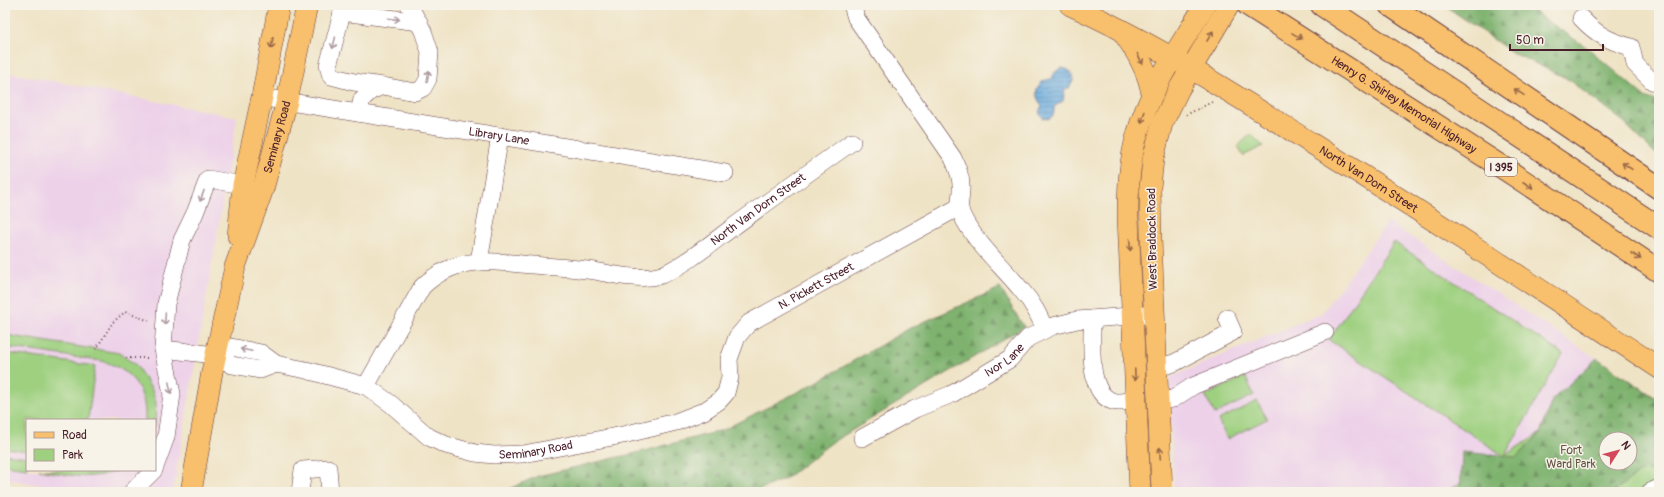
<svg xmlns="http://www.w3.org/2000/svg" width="1664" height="497" viewBox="0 0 1664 497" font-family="Pangolin,sans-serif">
  <defs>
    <pattern id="forest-firs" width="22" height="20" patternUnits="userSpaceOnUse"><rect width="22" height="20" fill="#7eb26e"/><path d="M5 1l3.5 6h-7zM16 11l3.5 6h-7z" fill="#69905b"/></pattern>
    <pattern id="water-rules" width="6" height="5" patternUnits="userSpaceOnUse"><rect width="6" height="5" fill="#6babde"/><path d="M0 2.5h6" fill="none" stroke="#5a8bb4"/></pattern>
  </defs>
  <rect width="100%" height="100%" fill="#f7f3e8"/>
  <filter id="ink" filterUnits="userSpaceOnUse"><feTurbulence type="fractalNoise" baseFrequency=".025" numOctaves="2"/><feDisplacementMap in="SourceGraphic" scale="8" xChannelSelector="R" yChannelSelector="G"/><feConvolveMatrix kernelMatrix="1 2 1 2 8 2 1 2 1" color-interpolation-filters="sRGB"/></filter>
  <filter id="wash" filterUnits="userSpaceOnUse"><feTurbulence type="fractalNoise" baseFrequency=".012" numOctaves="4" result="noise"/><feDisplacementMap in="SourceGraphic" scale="16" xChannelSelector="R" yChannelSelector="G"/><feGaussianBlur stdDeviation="0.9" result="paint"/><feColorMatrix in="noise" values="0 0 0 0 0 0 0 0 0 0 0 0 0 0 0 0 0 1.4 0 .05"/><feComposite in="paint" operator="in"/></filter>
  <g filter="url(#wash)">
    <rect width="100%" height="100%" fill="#efe3c5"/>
    <g fill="#edd1e9" fill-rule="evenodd">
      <path d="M5,72L237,117L173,492H86L5,479ZM27,420H155V470H27Z"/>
      <polygon points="1388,222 1628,379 1446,492 1174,492 1169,378 1322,313"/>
    </g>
    <g fill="#9ed080" stroke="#747856" fill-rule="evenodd">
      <polygon points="1251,134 1263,146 1243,156 1238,146"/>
      <path d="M1394,242L1563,354L1505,455L1628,379L1659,400V492H1446L1504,456L1329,340ZM1606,439H1630V463H1606Z"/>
      <path d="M5,335L119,353L136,365L152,390L156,403L155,427V420H145C146,389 132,370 102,361L5,347Z"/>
      <polygon points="5,353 95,366 88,420 27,420 27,451 5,448"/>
      <polygon points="1245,376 1254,395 1215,414 1205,396"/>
      <polygon points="1257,401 1267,419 1227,439 1218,420"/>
      <polygon points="5,454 27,457 27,468 5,465"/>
      <path d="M39,470H119C90,481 69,475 39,470Z"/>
    </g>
    <g fill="url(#forest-firs)" stroke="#64684c" fill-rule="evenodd">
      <polygon points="1444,5 1527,5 1527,7 1589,49 1645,97 1659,102 1659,157 1620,119 1566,78 1513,53"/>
      <polygon points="1000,288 1024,327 831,443 785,479 754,492 502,492 538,476 644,451 723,430 817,382 910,328"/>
      <path d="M1597,358L1659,401V470L1640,472L1613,492H1460L1462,452L1516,457L1540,434L1552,400ZM1606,439H1630V463H1606Z"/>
    </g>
    <path fill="url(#water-rules)" stroke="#5a6584" d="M1062,68C1070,69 1073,73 1073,81L1069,88L1065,89L1063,101L1054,107C1056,119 1044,124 1039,112L1042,105C1031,94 1038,79 1052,79C1054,73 1056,70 1062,68Z"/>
  </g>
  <g filter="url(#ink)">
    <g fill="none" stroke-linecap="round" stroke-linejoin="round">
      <defs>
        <g id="minor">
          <polyline points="344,5 328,66 331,76 354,82 383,86"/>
          <path d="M852,5L856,18L953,158C957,167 961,176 961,185C962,203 955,204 966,223C981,249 1005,269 1023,292C1033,303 1039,316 1045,329"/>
          <polyline points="342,12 419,22"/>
          <path d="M1581,18C1597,35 1609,41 1631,47L1635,64L1652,81L1659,83"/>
          <path id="s1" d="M272,99L725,173"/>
          <polyline points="359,113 362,99 371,91 383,86 415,92 423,88 428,79 430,52 423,31 409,5"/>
          <polyline points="479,262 500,136"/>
          <path d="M1092,319C1093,341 1086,392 1112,401C1119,404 1129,400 1136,399"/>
          <polyline points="163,349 215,355 232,365 260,370 276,364"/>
          <path id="s2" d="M215,355L231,347L261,353L276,364L306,370L366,386L391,404L429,437L446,445L475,453L494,455L523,454L623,435L676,422L704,411L719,401L726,393L730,377L729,359L732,351L737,337L749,323L959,207"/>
          <polyline points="1156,368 1174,363 1233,332 1227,318"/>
          <path id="s3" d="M366,386L422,287C455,255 490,261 532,265C553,267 575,268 595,271C616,275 638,280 658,276C677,271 713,242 729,230C770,200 811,171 852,142"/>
          <polyline points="1158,401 1173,399 1193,386 1325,332"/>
          <path id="s4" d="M862,438L915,409L952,394L1010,359L1028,338L1053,326L1077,320L1144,315"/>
          <polyline points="155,467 166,437 172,394 163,349 166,304 182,240 195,213 208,179 243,185"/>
          <polyline points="132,492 154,470"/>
          <polyline points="300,492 303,470 328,468 330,492"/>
          <polyline points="1650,492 1659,488"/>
        </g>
        <g id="major">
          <path id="s5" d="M1070,5C1156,44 1232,93 1311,143C1429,216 1544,292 1659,368"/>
          <path d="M1121,30C1136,50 1148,70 1152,94"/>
          <polyline points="238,236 243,185 262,97 279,5"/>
          <path id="s6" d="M191,492L212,372L235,267L263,189L287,101L307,5"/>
          <path d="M1140,492L1128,217C1128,189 1129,162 1137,135C1150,87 1180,47 1205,5"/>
          <polyline points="1162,492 1151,239 1150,188 1153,159 1162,124 1179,89 1229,5"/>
        </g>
        <g id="highway">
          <path id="s7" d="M1248,5L1508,171L1659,271"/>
          <polyline points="1322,5 1659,228"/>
          <polyline points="1390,5 1659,188"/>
        </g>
      </defs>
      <use href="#minor" stroke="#633c42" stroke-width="18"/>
      <use href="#major" stroke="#633c42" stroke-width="22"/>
      <use href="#highway" stroke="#633c42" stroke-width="24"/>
      <g stroke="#633c42" stroke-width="2" stroke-dasharray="1 3" stroke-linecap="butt">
        <polyline points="1186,115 1214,101"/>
        <polyline points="96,349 113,322 125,312 150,321"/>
        <polyline points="126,358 150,358"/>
      </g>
      <use href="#minor" stroke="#fff" stroke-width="17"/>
      <use href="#major" stroke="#f8bf6c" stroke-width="21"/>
      <use href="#highway" stroke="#f8bf6c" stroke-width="22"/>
    </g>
    <defs><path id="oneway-shaft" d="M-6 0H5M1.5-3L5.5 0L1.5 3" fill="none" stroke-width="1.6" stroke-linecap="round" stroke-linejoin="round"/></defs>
    <g stroke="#ae9aa0">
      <use href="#oneway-shaft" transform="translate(394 19) rotate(7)"/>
      <use href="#oneway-shaft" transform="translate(334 43) rotate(104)"/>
      <use href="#oneway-shaft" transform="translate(428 76) rotate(-80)"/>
      <use href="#oneway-shaft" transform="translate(202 196) rotate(111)"/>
      <use href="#oneway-shaft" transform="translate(165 319) rotate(94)"/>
      <use href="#oneway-shaft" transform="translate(246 350) rotate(-168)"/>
      <use href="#oneway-shaft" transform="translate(170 388) rotate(79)"/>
    </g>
    <g stroke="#986748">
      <use href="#oneway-shaft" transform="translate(1210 36) rotate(-58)"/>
      <use href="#oneway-shaft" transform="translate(1297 36) rotate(32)"/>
      <use href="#oneway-shaft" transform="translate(272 43) rotate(100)"/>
      <use href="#oneway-shaft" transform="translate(1140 59) rotate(62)"/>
      <use href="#oneway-shaft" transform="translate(1519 92) rotate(-146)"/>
      <use href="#oneway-shaft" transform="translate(1143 117) rotate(108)"/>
      <use href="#oneway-shaft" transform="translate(1627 166) rotate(-146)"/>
      <use href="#oneway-shaft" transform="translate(1528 185) rotate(33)"/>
      <use href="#oneway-shaft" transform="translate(1130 245) rotate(87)"/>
      <use href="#oneway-shaft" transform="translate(1636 256) rotate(33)"/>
      <use href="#oneway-shaft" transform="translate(1135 375) rotate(88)"/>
      <use href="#oneway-shaft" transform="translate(1160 453) rotate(-93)"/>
    </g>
  </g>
  <g text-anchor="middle" stroke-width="3" stroke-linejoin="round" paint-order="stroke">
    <rect fill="#f7f3e8" stroke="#7e5f64" stroke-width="1" x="1485" y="158" width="32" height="18" rx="3"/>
    <g font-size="11" font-weight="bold" fill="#4a1f2b">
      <text x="1501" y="171">I 395</text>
    </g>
    <g font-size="12" fill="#4a1f2b" stroke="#f7f3e8">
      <text dy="4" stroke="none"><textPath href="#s7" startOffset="185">Henry G. Shirley Memorial Highway</textPath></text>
      <text dy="4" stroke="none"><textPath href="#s1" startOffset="230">Library Lane</textPath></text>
      <text dy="4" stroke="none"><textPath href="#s6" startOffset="366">Seminary Road</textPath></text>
      <text dy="4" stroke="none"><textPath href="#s5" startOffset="346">North Van Dorn Street</textPath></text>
      <text dy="4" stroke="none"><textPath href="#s3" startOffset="478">North Van Dorn Street</textPath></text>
      <text transform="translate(1152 239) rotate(-91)" y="4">West Braddock Road</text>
      <text dy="4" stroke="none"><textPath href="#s2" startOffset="706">N. Pickett Street</textPath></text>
      <text dy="4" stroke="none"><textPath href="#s4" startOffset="163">Ivor Lane</textPath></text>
      <text dy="4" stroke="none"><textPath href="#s2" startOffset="351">Seminary Road</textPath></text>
    </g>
    <g font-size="12" fill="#635444" stroke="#f7f3e8">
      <text x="1571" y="454">Fort<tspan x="1571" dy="14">Ward Park</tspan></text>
    </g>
  </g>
  <rect width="1664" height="497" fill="none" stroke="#f7f3e8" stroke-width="20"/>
  <rect x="26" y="419" width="130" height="52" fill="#f7f3e8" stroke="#b29e9c"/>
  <rect x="34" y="432" width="20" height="6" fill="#f8bf6c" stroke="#b29e9c"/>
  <text x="62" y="439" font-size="12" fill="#4a1f2b">Road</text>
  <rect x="34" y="449" width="20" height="12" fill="#9ed080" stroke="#b29e9c"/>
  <text x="62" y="459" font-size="12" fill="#4a1f2b">Park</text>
  <g transform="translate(1618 451) rotate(54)"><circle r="19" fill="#f7f3e8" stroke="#b29e9c"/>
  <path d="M0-3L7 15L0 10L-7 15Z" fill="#d1495b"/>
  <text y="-6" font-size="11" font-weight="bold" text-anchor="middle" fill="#4a1f2b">N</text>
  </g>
  <path d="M1510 44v6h93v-6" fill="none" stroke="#4a1f2b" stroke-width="2"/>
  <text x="1516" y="44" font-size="12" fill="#4a1f2b" stroke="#f7f3e8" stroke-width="3" paint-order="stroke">50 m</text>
</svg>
